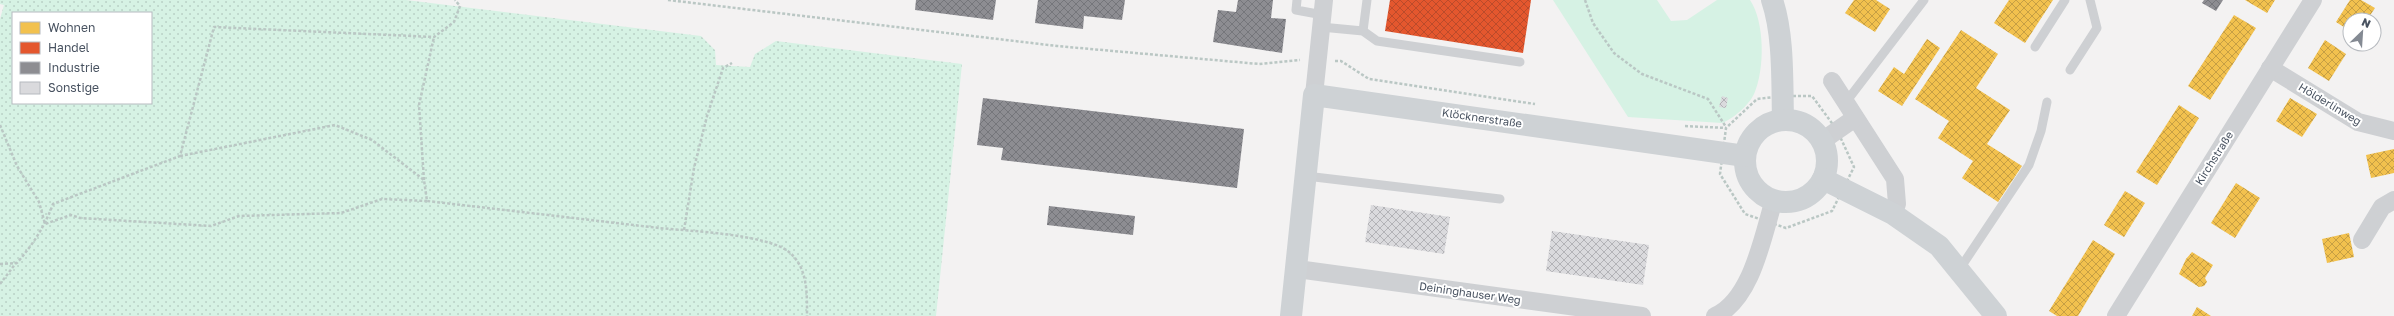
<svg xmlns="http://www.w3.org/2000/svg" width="2394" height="316" viewBox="0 0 2394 316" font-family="'Golos Text',sans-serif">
  <defs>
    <pattern id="grass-dots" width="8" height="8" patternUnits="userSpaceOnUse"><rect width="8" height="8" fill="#d6f2e4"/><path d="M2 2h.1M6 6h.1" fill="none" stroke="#b9d1c6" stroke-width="1.8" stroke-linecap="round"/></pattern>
    <pattern id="homes-cross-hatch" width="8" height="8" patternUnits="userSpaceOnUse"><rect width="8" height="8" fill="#f2c14e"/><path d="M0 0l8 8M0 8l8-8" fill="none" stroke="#c69f44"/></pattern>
    <pattern id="shops-cross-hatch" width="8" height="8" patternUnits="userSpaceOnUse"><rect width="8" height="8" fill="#e4572e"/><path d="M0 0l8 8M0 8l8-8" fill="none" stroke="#bb4b2b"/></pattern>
    <pattern id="industry-cross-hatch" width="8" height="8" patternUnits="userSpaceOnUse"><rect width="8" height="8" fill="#8d8d92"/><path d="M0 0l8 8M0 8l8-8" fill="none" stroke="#75767b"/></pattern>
    <pattern id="building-cross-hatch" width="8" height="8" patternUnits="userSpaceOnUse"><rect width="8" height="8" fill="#dadadd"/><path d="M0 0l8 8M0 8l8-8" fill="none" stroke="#b3b3b7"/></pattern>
  </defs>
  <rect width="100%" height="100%" fill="#f3f2f2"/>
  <path fill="url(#grass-dots)" fill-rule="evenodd" d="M0,0H406L701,36L715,50L716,65L750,67L755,54L776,41L962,64L936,316H0V19L4,5L0,4ZM13,13H151V103H13Z"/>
  <path fill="#d6f2e4" d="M1553,0H1657L1671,21L1687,20L1717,0H1750C1765,22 1765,70 1754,94C1749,105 1733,119 1722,123L1628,117Z"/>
  <g fill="url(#homes-cross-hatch)">
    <polygon points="1854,0 1876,0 1890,9 1875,32 1845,13"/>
    <polygon points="2009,0 2053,0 2025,43 1994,23"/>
    <polygon points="2245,0 2275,0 2267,13"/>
    <polygon points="2350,0 2361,0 2375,8 2367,20 2350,20 2350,31 2336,22"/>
    <polygon points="2234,15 2256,28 2210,100 2188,86"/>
    <polygon points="1961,30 1998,54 1976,88 2010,110 1987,144 2022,166 1998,202 1962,178 1973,161 1938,138 1949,121 1915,99"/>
    <polygon points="1927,39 1940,48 1902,106 1878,91 1894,67 1904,74"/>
    <polygon points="2325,40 2346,54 2329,81 2308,68"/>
    <polygon points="2290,98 2317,114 2302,137 2276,121"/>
    <polygon points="2179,105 2199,118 2157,185 2136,172"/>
    <polygon points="2394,149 2394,173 2371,178 2366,155"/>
    <polygon points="2236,183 2260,198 2235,238 2211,223"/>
    <polygon points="2125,191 2145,203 2124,237 2104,225"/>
    <polygon points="2349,233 2354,257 2327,263 2322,239"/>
    <polygon points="2093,240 2115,254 2078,316 2057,316 2049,311"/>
    <polygon points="2192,252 2213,265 2205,278 2207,282 2204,286 2199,287 2179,274 2186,259"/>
    <polygon points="2197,307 2211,316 2192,316"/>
  </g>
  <polygon fill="url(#shops-cross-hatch)" points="1390,0 1531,0 1523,53 1385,31"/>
  <g fill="url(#industry-cross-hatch)">
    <polygon points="916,0 996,0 993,20 915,10"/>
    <polygon points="1038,0 1125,0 1122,20 1084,16 1083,29 1035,23"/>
    <polygon points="1238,0 1273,0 1271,18 1286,19 1282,53 1213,42 1218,10 1236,12"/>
    <polygon points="2204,0 2223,0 2216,11 2202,3"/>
    <polygon points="983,98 1244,129 1237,188 1001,160 1003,148 977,145"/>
    <polygon points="1049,206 1135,216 1133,235 1047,225"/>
  </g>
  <g fill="url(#building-cross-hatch)">
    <polygon points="1722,96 1728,98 1726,108 1719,107"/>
    <polygon points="1371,205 1450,217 1444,254 1365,242"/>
    <polygon points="1552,231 1649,245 1643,285 1546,271"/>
  </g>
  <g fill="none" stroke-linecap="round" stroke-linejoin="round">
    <g stroke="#bac7c4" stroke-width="2.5" stroke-dasharray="3 2" stroke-linecap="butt">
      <polyline points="668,0 1057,46 1259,64 1300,60"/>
      <polyline points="1585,0 1593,23 1614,53 1642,74 1708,99 1726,127"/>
      <polyline points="1335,61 1341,61 1369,79 1535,104"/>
      <polygon points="1783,96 1812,96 1837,130 1854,167 1832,211 1786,228 1745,214 1720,174 1726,128 1757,99"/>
      <polyline points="0,125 17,166 39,202 45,224 71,215 80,218 211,226 239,216 341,213 382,199 427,201"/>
      <polyline points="1685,126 1726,128"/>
      <path d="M180,156L335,125L372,140L424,180L427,201C505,210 582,219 659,228C688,231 767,234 789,252C808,268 807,293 807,316"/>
      <polyline points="424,180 419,105 434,37"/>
      <polyline points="684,230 694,168 707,116 723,68 732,63"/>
      <path d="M0,264L17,263C33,244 44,228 53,204L180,156L214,27L434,37L454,22L460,6L455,0"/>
      <polyline points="0,284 16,263"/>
    </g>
    <g stroke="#ced0d3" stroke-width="9">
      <polyline points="1297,0 1296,10 1323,15"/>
      <polyline points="1321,27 1363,31 1377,41 1520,62"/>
      <polyline points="1363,31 1367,0"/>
      <polyline points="2035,47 2065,0"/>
      <polyline points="2070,70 2097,28 2090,0"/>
      <polyline points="1846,102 1924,0"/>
      <polyline points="1306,176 1500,199"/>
      <polyline points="1959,270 2029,165 2041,131 2047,102"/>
    </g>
    <g stroke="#ced0d3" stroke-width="18">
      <polyline points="2270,68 2358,122 2394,131"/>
      <polyline points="1832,81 1895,179 1897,204 1893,214"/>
      <polyline points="1314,95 1324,0"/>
      <polyline points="1822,141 1855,118"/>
      <polyline points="2362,240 2382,207 2394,200"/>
      <polyline points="1297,269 1642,316"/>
      <path d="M1715,316C1752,300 1763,235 1774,200"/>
      <polyline points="2116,316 2313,0"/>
    </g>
    <g stroke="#ced2d5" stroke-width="22">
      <path d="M1772,0C1784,35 1782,83 1783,120"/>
      <circle cx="1786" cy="161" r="41"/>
      <polyline points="1823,179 1893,214 1939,246 1996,316"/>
      <polyline points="1291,316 1314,95 1745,156"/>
    </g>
  </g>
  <g text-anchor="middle" stroke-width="4" stroke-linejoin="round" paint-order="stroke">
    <g font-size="11" fill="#485260" stroke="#fff">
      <text transform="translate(2330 104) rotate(31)" y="4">Hölderlinweg</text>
      <text transform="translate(1482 118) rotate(8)" y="4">Klöcknerstraße</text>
      <text transform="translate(2214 158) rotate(-58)" y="4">Kirchstraße</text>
      <text transform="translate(1470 293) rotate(8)" y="4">Deininghauser Weg</text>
    </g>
  </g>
  <rect x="12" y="12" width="140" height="92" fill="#ffffff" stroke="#b6babf"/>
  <rect x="20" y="22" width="20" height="12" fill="#f2c14e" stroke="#b6babf"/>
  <text x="48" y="32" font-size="12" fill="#485260">Wohnen</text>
  <rect x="20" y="42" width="20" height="12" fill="#e4572e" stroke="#b6babf"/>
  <text x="48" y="52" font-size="12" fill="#485260">Handel</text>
  <rect x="20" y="62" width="20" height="12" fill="#8d8d92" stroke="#b6babf"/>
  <text x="48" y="72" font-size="12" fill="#485260">Industrie</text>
  <rect x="20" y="82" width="20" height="12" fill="#dadadd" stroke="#b6babf"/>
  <text x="48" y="92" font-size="12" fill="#485260">Sonstige</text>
  <g transform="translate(2362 32) rotate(25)"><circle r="19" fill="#ffffff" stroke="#b6babf"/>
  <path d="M0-3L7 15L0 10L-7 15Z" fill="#848a93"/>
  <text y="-6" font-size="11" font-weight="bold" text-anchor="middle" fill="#485260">N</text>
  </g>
</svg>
